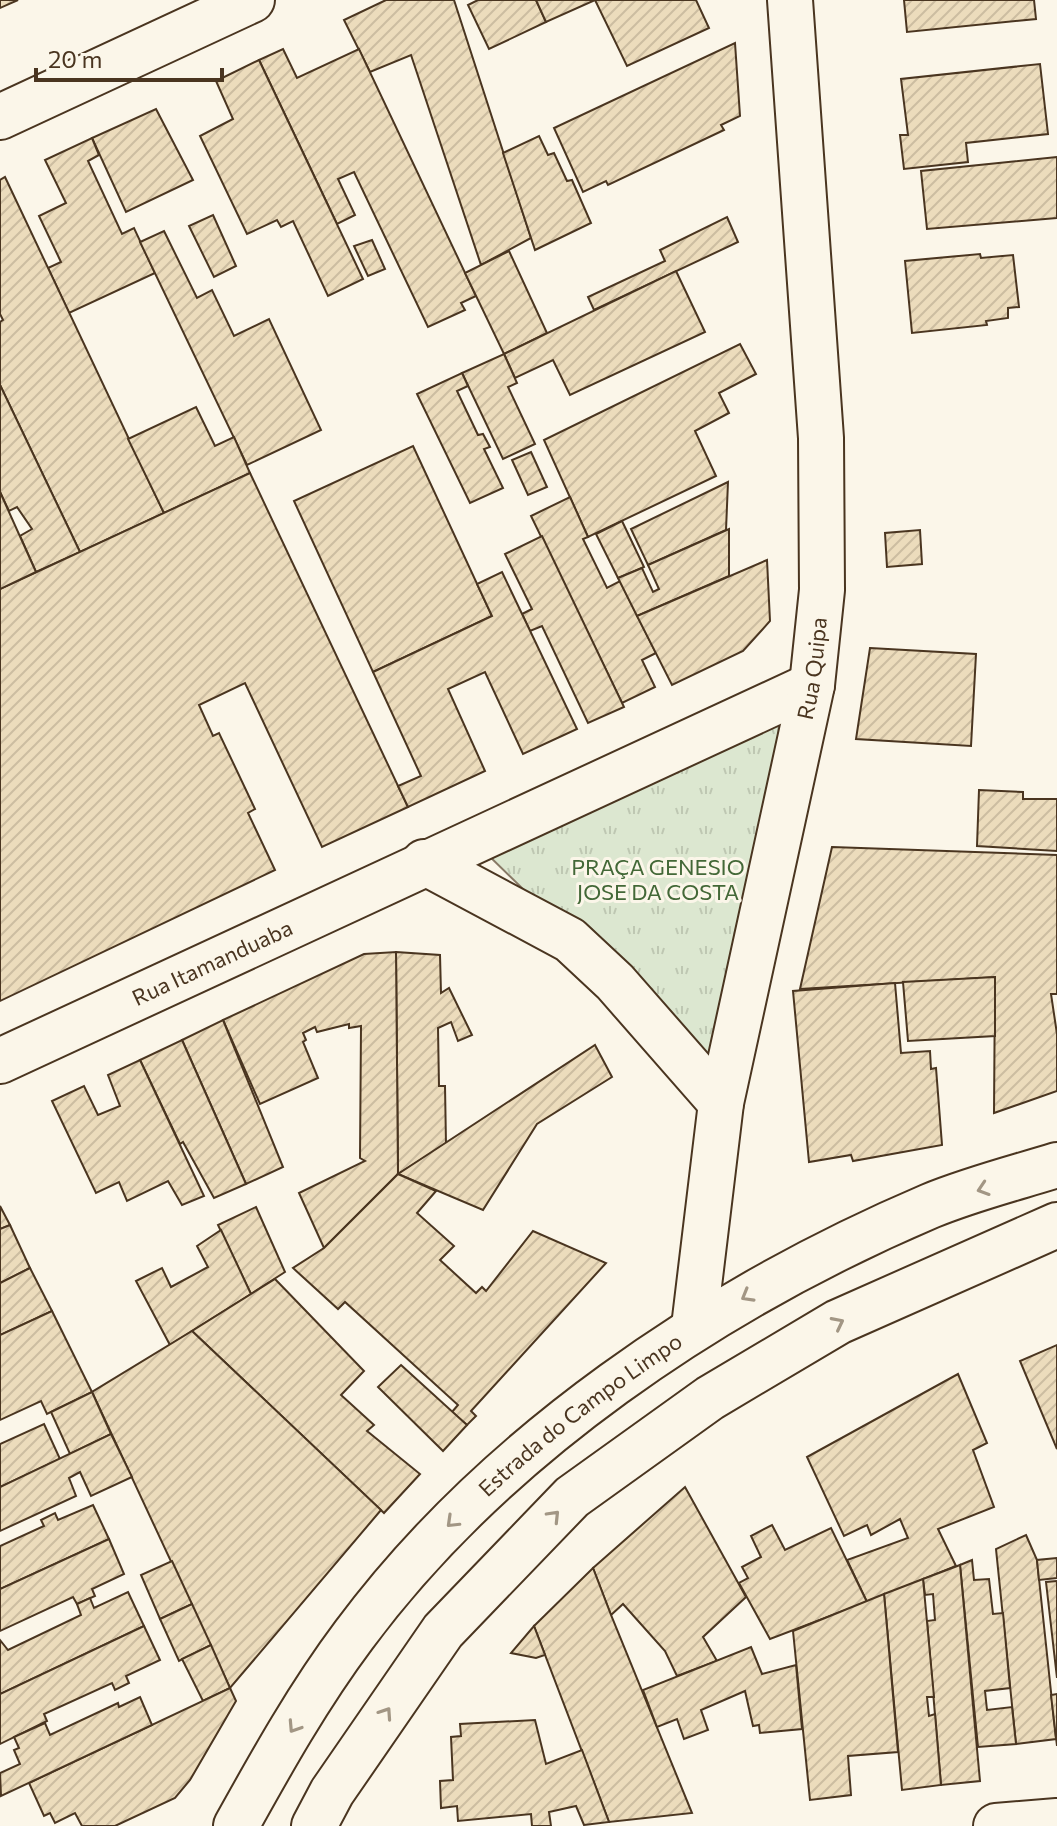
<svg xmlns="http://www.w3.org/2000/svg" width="1057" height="1826" viewBox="0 0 1057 1826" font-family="Commissioner,sans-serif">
  <defs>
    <pattern id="park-tufts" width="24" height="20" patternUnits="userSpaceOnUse" patternTransform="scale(2)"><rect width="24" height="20" fill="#dce7d0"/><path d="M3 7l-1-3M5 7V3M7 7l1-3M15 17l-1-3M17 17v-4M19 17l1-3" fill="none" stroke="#bec7b2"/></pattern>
    <pattern id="building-hatch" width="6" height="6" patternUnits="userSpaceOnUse" patternTransform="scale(2)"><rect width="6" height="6" fill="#ecdcbc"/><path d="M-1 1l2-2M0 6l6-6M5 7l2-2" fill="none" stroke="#ccbda1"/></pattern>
  </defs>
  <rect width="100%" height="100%" fill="#fbf6e9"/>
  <polygon fill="url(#park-tufts)" stroke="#887966" stroke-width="2" points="800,705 717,1078 482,849"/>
  <g fill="url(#building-hatch)" stroke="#4a3520" stroke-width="2">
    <polygon points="0,0 18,0 0,8"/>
    <polygon points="386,0 454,0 531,238 481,265 411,55 370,72 344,20"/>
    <polygon points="478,0 536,0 546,22 489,49 468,5"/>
    <polygon points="536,0 595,0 546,22"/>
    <polygon points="595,0 696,0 709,28 627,66"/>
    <polygon points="904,0 1034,0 1036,19 907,32"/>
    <polygon points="735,43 740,116 721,125 724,130 608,185 606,181 583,192 554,128"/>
    <polygon points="283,49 297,78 359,49 476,296 461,303 465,310 428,327 354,172 338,179 355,215 337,224 259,60"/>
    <polygon points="259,60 363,279 328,296 293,221 281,227 277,220 247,234 200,136 233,119 216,81"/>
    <polygon points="1040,64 1048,134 966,143 968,162 904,169 900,135 908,135 901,79"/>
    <polygon points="156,109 193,180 126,212 92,138"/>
    <polygon points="539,136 548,155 554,153 567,181 572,180 591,223 535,250 503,153"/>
    <polygon points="92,138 99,155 88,161 122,234 134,228 155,273 69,313 48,268 61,262 39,216 66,203 45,160"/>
    <polygon points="1057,157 1057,218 927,229 921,171"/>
    <polygon points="5,177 164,513 80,552 0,385 0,322 3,320 0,314 0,180"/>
    <polygon points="213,215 236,266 214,277 189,226"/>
    <polygon points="727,217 738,242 594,310 588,297 665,261 660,250"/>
    <polygon points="164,231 197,298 212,290 234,336 269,319 321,430 247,465 140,242"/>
    <polygon points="372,240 385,269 368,276 354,246"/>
    <polygon points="509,251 547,333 504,354 465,273"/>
    <polygon points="980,254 981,258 1013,255 1019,307 1008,308 1008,318 986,321 987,325 912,333 905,261"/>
    <polygon points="676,271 705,332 570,395 553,360 515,378 504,354"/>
    <polygon points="740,344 756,374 719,393 729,413 695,431 716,476 588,537 544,440"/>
    <polygon points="504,354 517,383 508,387 535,444 503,459 462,373"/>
    <polygon points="462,373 468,386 457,391 478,435 483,434 490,447 484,449 503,488 470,503 417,394"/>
    <polygon points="0,385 80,552 36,572 20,536 32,529 17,507 9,511 0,492"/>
    <polygon points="196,407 215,446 234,437 250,473 164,513 128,439"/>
    <polygon points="413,446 492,616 373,672 294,501"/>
    <polygon points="531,452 547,487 528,495 512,460"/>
    <polygon points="250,473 408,807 322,847 245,683 199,705 213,736 219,733 255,809 248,813 275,870 0,1001 0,589"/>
    <polygon points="728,482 726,530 648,565 631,529"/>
    <polygon points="0,492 36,572 0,589"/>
    <polygon points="570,497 588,537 583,539 607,588 620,581 656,653 642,660 655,687 622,703 531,516"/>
    <polygon points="622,521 644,567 618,578 596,534"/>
    <polygon points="729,529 729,576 637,616 618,578 642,568 653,592 659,589 648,565"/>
    <polygon points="920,530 922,564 887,567 885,533"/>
    <polygon points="542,536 624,707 588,723 542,626 530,631 522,614 532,609 505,554"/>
    <polygon points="767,560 770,621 743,651 672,685 637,616"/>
    <polygon points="502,572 577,729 523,754 485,672 448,689 485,771 408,807 398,786 421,776 373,672 492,616 477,584"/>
    <polygon points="870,648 976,654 971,746 856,739"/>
    <polygon points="979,790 1023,792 1023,799 1057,799 1057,851 977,846"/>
    <polygon points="832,847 1057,855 1057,994 1051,994 1057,1034 1057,1091 994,1113 995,977 800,989"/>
    <polygon points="396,952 440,955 441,993 449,988 472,1035 458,1041 451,1022 438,1028 439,1086 445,1086 446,1144 398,1174"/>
    <polygon points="396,952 398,1174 324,1248 299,1193 365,1161 360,1158 361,1026 349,1028 349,1024 317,1032 315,1027 303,1033 306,1040 303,1042 318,1078 260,1104 223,1020 364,954"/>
    <polygon points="995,977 995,1036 908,1041 903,982"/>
    <polygon points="895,983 901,1053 930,1051 931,1069 936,1068 942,1145 853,1161 851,1155 809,1162 793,991"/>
    <polygon points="223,1020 283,1167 246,1184 182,1040"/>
    <polygon points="182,1040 246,1184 214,1198 183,1142 180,1144 140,1060"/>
    <polygon points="595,1045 612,1077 537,1124 483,1210 398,1174"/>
    <polygon points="140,1060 204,1196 182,1205 168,1181 127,1201 119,1182 96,1193 52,1101 84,1086 98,1115 120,1106 108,1075"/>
    <polygon points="398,1174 436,1191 417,1213 454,1246 440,1260 476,1293 482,1287 486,1291 533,1231 606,1263 471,1411 476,1416 467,1425 452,1412 458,1405 345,1302 338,1309 293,1268 324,1248"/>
    <polygon points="0,1206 10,1225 0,1229"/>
    <polygon points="256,1207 285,1272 251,1294 218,1225"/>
    <polygon points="10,1225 30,1268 0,1283 0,1229"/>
    <polygon points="221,1230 251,1294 170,1345 136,1281 162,1268 171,1287 208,1267 197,1246"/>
    <polygon points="30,1268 52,1311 0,1335 0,1283"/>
    <polygon points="275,1279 364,1371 341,1395 374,1425 367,1431 420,1474 384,1513 192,1331"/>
    <polygon points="52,1311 92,1392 47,1414 41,1401 0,1420 0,1335"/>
    <polygon points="192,1331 381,1510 230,1688 92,1392"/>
    <polygon points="1057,1345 1057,1449 1020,1361"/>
    <polygon points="401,1365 467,1425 443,1451 378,1387"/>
    <polygon points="958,1374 987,1443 973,1450 994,1507 938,1529 956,1566 867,1602 847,1560 908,1538 900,1519 871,1535 867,1525 844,1536 807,1457"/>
    <polygon points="92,1392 111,1434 70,1454 51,1412"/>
    <polygon points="44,1424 60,1459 0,1487 0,1444"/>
    <polygon points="111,1434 132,1477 91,1496 80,1472 69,1478 76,1496 0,1531 0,1487"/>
    <polygon points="685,1487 746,1597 703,1637 717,1661 677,1676 665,1651 623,1604 611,1615 593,1568"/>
    <polygon points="93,1505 109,1539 0,1589 0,1546 44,1526 41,1520 55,1513 58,1520"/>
    <polygon points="772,1525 785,1550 831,1528 867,1602 770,1639 739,1583 748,1578 742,1567 761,1557 751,1536"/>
    <polygon points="1026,1535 1037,1560 1056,1739 1016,1744 996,1549"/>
    <polygon points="109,1539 124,1574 92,1589 95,1596 77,1604 73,1597 0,1631 0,1589"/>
    <polygon points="1057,1558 1057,1578 1039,1580 1037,1560"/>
    <polygon points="972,1560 974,1580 989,1579 993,1614 1003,1613 1010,1688 985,1691 987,1710 1012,1707 1016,1744 978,1747 960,1565"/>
    <polygon points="172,1561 192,1604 160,1619 141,1575"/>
    <polygon points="960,1565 980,1781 941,1785 927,1621 935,1620 933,1594 925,1595 923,1579"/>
    <polygon points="593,1568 611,1615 692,1813 609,1822 534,1626"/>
    <polygon points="923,1579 934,1697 927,1697 929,1716 935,1714 941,1785 902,1790 884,1594"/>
    <polygon points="1057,1581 1057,1678 1046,1582"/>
    <polygon points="128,1592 144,1626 0,1694 0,1640 8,1650 81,1615 77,1604 90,1598 94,1608"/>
    <polygon points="884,1594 898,1752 848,1756 851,1795 810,1800 793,1631"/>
    <polygon points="192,1604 211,1645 179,1661 160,1619"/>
    <polygon points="144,1626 160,1660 126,1676 129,1683 115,1690 112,1683 44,1714 47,1721 0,1744 0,1694"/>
    <polygon points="534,1626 545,1655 536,1658 511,1653"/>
    <polygon points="211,1645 230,1688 203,1701 182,1659"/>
    <polygon points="751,1647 762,1674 796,1665 802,1729 760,1733 759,1725 753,1726 745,1691 701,1710 708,1730 684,1739 677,1719 657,1727 643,1690"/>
    <polygon points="230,1688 236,1701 190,1780 175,1798 115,1826 82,1826 75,1813 55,1823 50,1813 44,1816 29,1783"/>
    <polygon points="1057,1694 1057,1746 1051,1695"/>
    <polygon points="140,1697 152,1725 1,1796 0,1773 20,1764 14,1750 19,1748 14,1737 45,1723 50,1735 118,1703 119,1707"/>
    <polygon points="535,1720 546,1764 582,1750 609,1822 584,1825 576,1806 549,1812 551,1826 532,1826 531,1814 458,1821 457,1806 441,1808 440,1781 453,1780 451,1737 461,1736 460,1724"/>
  </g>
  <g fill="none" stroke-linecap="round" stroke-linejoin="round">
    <defs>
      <g id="minor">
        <polyline points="0,117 252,0"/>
        <polyline points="424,862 570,940 615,982 721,1103"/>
        <path id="s1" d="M0,1061L812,685"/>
        <polyline points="996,1826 1057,1821"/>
      </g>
      <g id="tertiary">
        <path id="s2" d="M694,1327L721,1103L812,685L822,590L821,438L790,0"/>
      </g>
      <g id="primary">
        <path id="s3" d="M236,1826C272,1761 309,1695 354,1635C495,1445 714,1298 930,1206C971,1189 1015,1178 1057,1165"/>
        <polyline points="314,1826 332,1792 443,1631 572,1497 710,1398 838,1322 1057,1225"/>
      </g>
    </defs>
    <use href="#minor" stroke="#4a3520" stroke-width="48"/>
    <use href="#tertiary" stroke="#4a3520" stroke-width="48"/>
    <use href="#primary" stroke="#4a3520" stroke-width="48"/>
    <use href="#minor" stroke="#fbf6e9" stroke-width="44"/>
    <use href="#tertiary" stroke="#fbf6e9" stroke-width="44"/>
    <use href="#primary" stroke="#fbf6e9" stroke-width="44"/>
  </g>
  <defs><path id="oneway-chevron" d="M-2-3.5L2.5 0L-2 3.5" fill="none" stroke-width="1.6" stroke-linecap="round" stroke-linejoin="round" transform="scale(2)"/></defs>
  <g stroke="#a29684">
    <use href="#oneway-chevron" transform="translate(983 1189) rotate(162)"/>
    <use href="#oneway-chevron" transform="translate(747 1296) rotate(150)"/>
    <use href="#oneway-chevron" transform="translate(838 1323) rotate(-27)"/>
    <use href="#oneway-chevron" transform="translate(554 1516) rotate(-46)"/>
    <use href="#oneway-chevron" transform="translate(452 1522) rotate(136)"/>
    <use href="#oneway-chevron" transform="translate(386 1713) rotate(-56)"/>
    <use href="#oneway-chevron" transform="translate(294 1727) rotate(123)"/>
  </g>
  <g text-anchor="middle" stroke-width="6" stroke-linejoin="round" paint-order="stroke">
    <g font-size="22" fill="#4a3520" stroke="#fbf6e9">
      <text dy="8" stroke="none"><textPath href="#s2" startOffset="670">Rua Quipa</textPath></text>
      <text dy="8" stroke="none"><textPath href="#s1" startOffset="234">Rua Itamanduaba</textPath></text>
      <text dy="8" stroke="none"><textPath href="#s3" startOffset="542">Estrada do Campo Limpo</textPath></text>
    </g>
    <g font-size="22" fill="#436837" stroke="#fbf6e9">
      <text x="658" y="875">PRAÇA GENESIO<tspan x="658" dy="25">JOSE DA COSTA</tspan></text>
    </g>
  </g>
  <path d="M36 68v12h186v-12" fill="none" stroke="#4a3520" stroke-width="4"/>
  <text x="48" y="68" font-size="24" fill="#4a3520" stroke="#fbf6e9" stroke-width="6" paint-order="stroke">20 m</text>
</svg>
